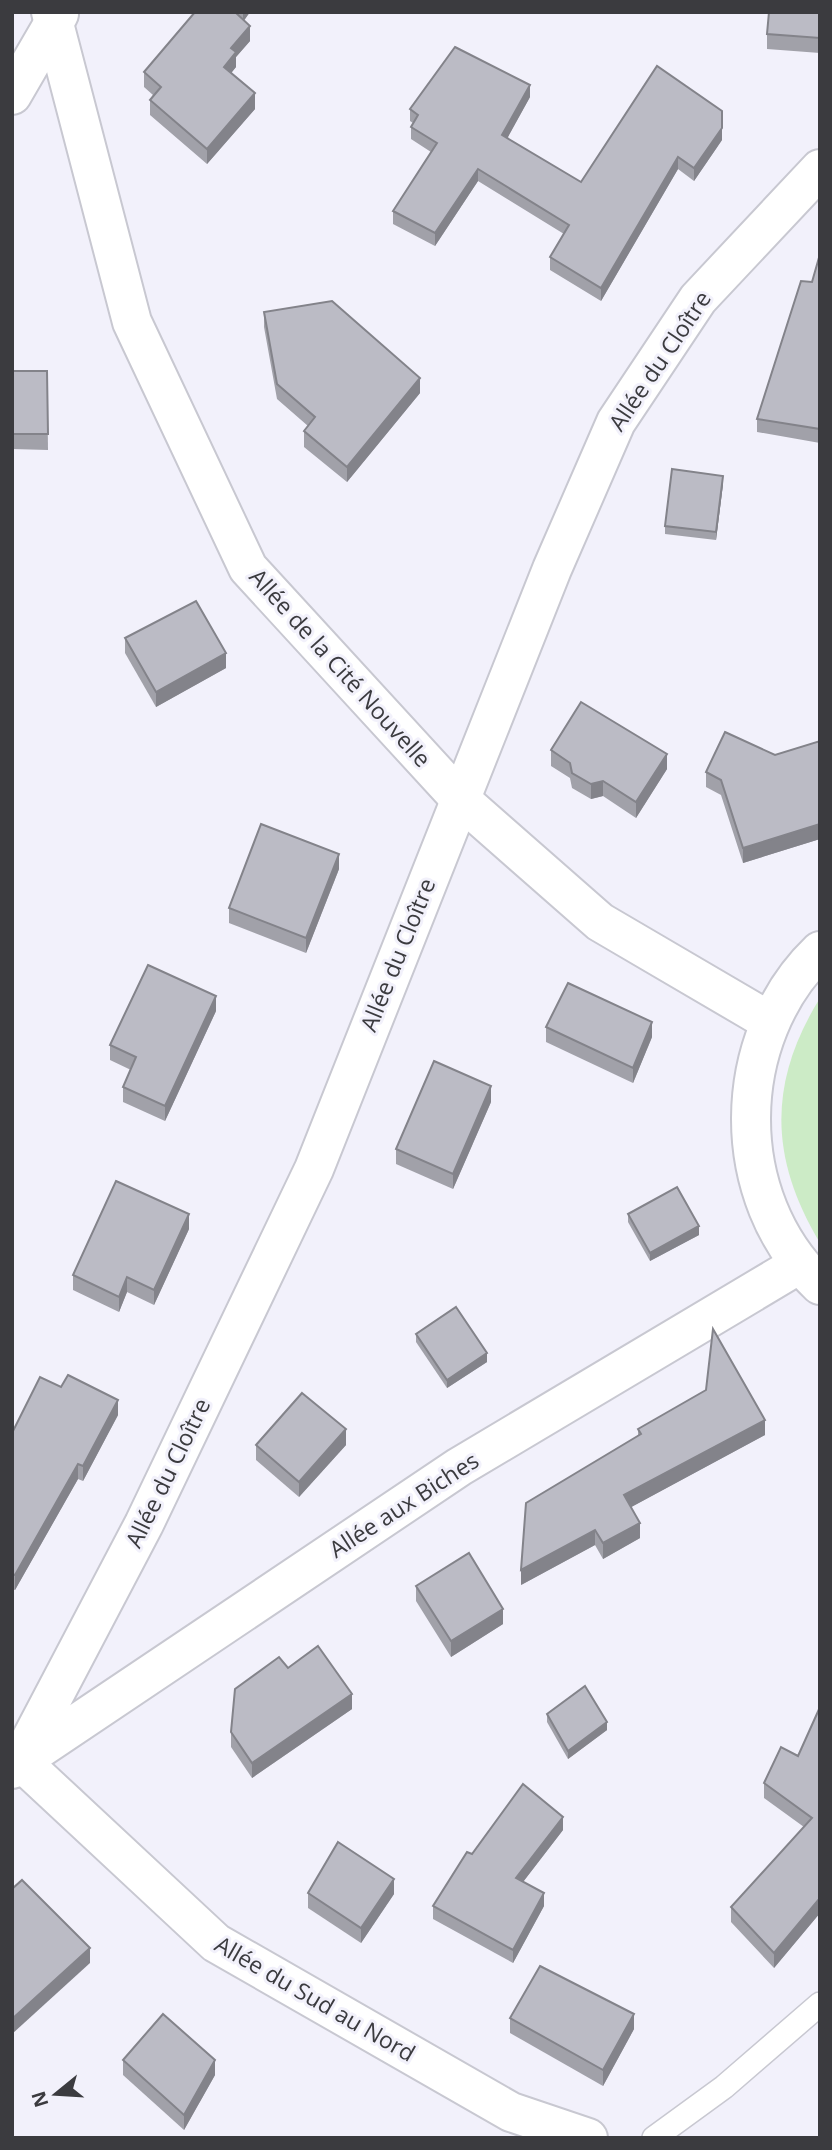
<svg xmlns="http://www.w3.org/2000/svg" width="832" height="2150" viewBox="0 0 832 2150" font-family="'Open Sans',sans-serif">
  <rect width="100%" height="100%" fill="#f2f1fb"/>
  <path fill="#ccebc6" d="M820,998V1243C769,1158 768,1082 820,998Z"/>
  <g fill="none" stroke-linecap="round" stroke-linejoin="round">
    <defs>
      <polyline id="service" points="654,2138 724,2087 820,2004"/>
      <g id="minor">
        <polyline points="51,12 132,322 248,568 460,799 600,922 769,1021"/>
        <polyline points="12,95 59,14"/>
        <path d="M820,951C729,1038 727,1198 820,1285"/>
        <polyline points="12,1753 216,1943 511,2112 588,2138"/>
        <polyline points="24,1759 459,1467 798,1265"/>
        <polyline points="12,1769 19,1762 144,1524 314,1169 552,569 616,422 698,299 820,169"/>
      </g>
    </defs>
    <use href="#service" stroke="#c8c8d1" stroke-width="26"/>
    <use href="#minor" stroke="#c8c8d1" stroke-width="42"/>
    <use href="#service" stroke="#fff" stroke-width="23"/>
    <use href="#minor" stroke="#fff" stroke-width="38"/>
  </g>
  <g fill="#a1a1a9">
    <polygon points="195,12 250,12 244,20 250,41 236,57 236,67 231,73 255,109 207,164 150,115 150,100 153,95 144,87 144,72"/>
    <polygon points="820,12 820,53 767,49 767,34"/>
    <polygon points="530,97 507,138 581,182 722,140 694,181 678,169 601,301 550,270 550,257 564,234 478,181 435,246 393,224 393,211 431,152 411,139 411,127 413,123 410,121 410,109"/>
    <polygon points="820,254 820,443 757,432 757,419 812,282"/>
    <polygon points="264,312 420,393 347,482 304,447 304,431 308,426 277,399 264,327"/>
    <polygon points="12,371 47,371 48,450 12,449"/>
    <polygon points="723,484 716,540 665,534 665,526"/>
    <polygon points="125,638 226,668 156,707 125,653"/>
    <polygon points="820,741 820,839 743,863 721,795 706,787 706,772 775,755"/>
    <polygon points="551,750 667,769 636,818 603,796 591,799 572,788 570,778 551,766"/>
    <polygon points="339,869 306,953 229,923 229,908"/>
    <polygon points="216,1011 165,1121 123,1102 123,1087 131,1070 110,1060 110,1045"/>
    <polygon points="546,1027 652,1037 633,1083 546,1042"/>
    <polygon points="491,1102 453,1189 396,1164 396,1149"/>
    <polygon points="628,1214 699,1235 650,1261 628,1222"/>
    <polygon points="189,1229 154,1305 127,1292 119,1312 73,1290 73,1275"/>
    <polygon points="416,1334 487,1362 447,1388 416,1342"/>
    <polygon points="118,1415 83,1481 78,1479 15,1590 12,1589 12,1433"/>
    <polygon points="638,1429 765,1435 631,1507 640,1538 603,1559 595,1545 521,1585 638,1435"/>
    <polygon points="256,1445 346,1445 299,1497 256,1460"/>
    <polygon points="416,1586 503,1624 451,1657 416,1601"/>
    <polygon points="288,1668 352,1709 252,1778 231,1747 231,1732"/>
    <polygon points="820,1707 820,1913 774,1968 731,1922 731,1907 804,1827 764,1798 764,1783 798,1756"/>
    <polygon points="547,1714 607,1730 568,1759 547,1722"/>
    <polygon points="563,1830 523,1882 544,1906 513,1963 433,1919 433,1906 472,1854"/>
    <polygon points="308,1893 394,1894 361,1943 308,1908"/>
    <polygon points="510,2018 634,2029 603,2086 510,2033"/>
    <polygon points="123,2060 215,2075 184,2130 123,2075"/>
  </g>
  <g fill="#83838a">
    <polygon points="243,12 250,12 243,22"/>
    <polygon points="250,26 250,41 236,57 236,67 224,82 224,67 231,48"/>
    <polygon points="530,85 530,97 502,148 502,135"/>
    <polygon points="255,93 255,109 207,164 207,149"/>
    <polygon points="722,128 722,140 694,181 694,168"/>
    <polygon points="678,157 678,169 601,301 601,288"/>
    <polygon points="478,169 478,181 435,246 435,233"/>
    <polygon points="420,378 420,393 347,482 347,467"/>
    <polygon points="723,476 723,484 716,540 716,532"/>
    <polygon points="226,653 226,668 156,707 156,692"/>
    <polygon points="667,754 667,769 636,818 636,802"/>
    <polygon points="603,781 603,796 591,799 591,784"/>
    <polygon points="820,824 820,839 743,863 743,848"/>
    <polygon points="339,854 339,869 306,953 306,938"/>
    <polygon points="216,996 216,1011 165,1121 165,1106"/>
    <polygon points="652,1022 652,1037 633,1083 633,1068"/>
    <polygon points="491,1086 491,1102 453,1189 453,1174"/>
    <polygon points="189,1214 189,1229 154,1305 154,1290"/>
    <polygon points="699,1226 699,1235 650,1261 650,1253"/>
    <polygon points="127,1277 127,1292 119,1312 119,1297"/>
    <polygon points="487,1353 487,1362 447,1388 447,1380"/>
    <polygon points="118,1400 118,1415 83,1481 83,1466"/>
    <polygon points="765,1420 765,1435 624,1511 624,1495"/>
    <polygon points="346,1429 346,1445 299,1497 299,1482"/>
    <polygon points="78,1464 78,1479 15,1590 15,1575"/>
    <polygon points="640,1523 640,1538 603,1559 603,1543"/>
    <polygon points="595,1530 595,1545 521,1585 521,1570"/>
    <polygon points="503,1609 503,1624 451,1657 451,1641"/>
    <polygon points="352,1694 352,1709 252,1778 252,1763"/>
    <polygon points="607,1722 607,1730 568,1759 568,1751"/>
    <polygon points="563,1817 563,1830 516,1891 516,1878"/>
    <polygon points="394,1879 394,1894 361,1943 361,1928"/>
    <polygon points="544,1893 544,1906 513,1963 513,1950"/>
    <polygon points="820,1898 820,1913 774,1968 774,1953"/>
    <polygon points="90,1948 90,1963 12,2034 12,2019"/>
    <polygon points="634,2014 634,2029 603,2086 603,2070"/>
    <polygon points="215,2060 215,2075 184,2130 184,2115"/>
  </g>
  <g fill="#bbbbc5" stroke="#83838a" stroke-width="2">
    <polygon points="195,12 235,12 250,26 231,48 236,52 224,67 255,93 207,149 150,100 161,87 144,72"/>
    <polygon points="769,12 820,12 820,38 767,34"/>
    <polygon points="455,47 530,85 502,135 581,182 657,66 722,111 722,128 694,168 678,157 601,288 550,257 569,225 478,169 435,233 393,211 437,143 411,127 418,115 410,109"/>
    <polygon points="820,254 820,429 757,419 801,281 812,282"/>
    <polygon points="332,301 420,378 347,467 304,431 315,417 277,384 264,312"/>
    <polygon points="12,371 47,371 48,434 12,434"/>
    <polygon points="672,469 723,476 716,532 665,526"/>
    <polygon points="196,601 226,653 156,692 125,638"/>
    <polygon points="581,702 667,754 636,802 603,781 591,784 572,773 570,763 551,750"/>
    <polygon points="725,732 775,755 820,741 820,824 743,848 721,780 706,772"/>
    <polygon points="261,824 339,854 306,938 229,908"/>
    <polygon points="148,965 216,996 165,1106 123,1087 136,1057 110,1045"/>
    <polygon points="568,983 652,1022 633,1068 546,1027"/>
    <polygon points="434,1061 491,1086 453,1174 396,1149"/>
    <polygon points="116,1181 189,1214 154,1290 127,1277 119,1297 73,1275"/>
    <polygon points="677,1187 699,1226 650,1253 628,1214"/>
    <polygon points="456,1307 487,1353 447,1380 416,1334"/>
    <polygon points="713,1329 765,1420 624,1495 640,1523 603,1543 595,1530 521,1570 526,1503 641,1434 638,1429 706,1390"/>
    <polygon points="68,1375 118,1400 83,1466 78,1464 15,1575 12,1574 12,1433 40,1377 61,1387"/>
    <polygon points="302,1393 346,1429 299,1482 256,1445"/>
    <polygon points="469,1553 503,1609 451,1641 416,1586"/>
    <polygon points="318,1646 352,1694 252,1763 231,1732 235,1689 279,1657 288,1668"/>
    <polygon points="585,1686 607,1722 568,1751 547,1714"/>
    <polygon points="820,1707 820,1898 774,1953 731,1907 812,1818 764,1783 781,1747 798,1756"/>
    <polygon points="523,1784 563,1817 516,1878 544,1893 513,1950 433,1906 467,1852 472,1854"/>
    <polygon points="338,1842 394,1879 361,1928 308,1893"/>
    <polygon points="22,1880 90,1948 12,2019 12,1889"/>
    <polygon points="540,1966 634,2014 603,2070 510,2018"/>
    <polygon points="163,2014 215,2060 184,2115 123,2060"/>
  </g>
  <g text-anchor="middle" stroke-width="6" stroke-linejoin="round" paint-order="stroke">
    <g font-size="23" fill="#3b3b3f" stroke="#f2f1fb">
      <text transform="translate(660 361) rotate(-56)" y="8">Allée du Cloître</text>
      <text transform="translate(340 668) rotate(48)" y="8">Allée de la Cité Nouvelle</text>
      <text transform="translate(398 955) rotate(-68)" y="8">Allée du Cloître</text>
      <text transform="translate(168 1473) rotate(-64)" y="8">Allée du Cloître</text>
      <text transform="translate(404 1505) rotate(-33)" y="8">Allée aux Biches</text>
      <text transform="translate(315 1999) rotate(30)" y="8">Allée du Sud au Nord</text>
    </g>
  </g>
  <rect width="832" height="2150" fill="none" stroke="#3b3b3f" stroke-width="28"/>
  <g transform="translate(56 2094) rotate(252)" stroke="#f2f1fb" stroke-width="5" paint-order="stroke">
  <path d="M0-5L12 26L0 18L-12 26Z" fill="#3b3b3f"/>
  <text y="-10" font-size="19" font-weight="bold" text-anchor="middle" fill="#3b3b3f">N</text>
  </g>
</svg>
